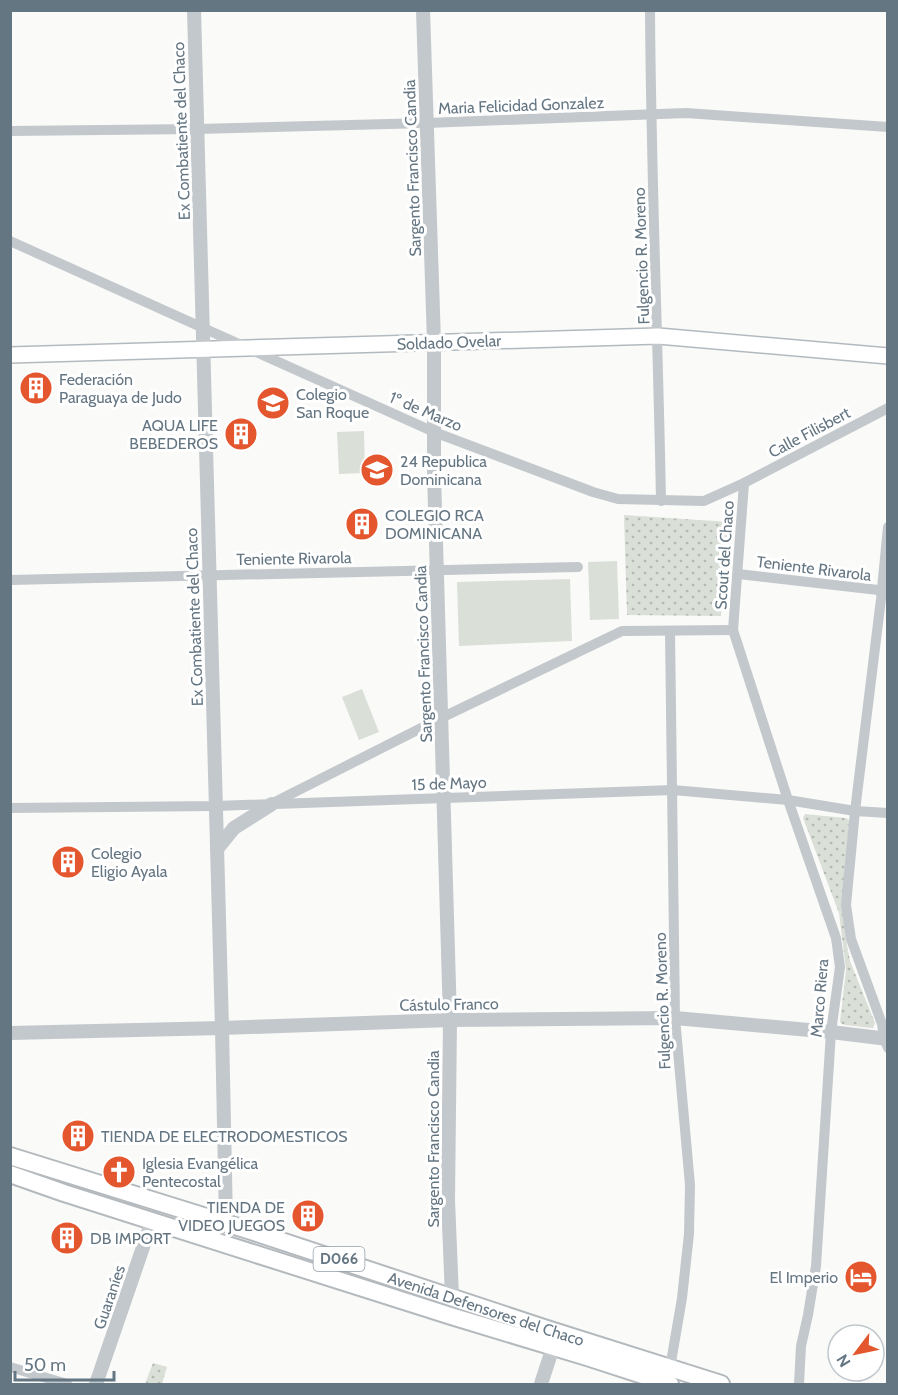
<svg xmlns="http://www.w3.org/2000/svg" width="898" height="1395" viewBox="0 0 898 1395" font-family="Cabin,sans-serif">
  <defs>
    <pattern id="park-dots" width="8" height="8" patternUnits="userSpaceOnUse" patternTransform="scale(1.5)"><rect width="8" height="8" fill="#dadfd7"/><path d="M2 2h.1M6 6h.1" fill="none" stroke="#b4b9b4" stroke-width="1.8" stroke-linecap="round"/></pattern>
  </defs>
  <rect width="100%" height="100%" fill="#fafaf8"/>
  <g fill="url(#park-dots)">
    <polygon points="624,515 729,522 721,616 627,615"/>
    <polygon points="805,814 846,818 849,820 843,912 847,945 850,961 875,1023 873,1028 871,1028 845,1025 842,1024 840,1022 846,970 839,913 803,818"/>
    <polygon points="153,1363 167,1367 162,1384 145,1384"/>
  </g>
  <g fill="#dadfd7">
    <polygon points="364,431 365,473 339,474 337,432"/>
    <polygon points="617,561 619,619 590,620 588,562"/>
    <polygon points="570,579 572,641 459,646 457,582"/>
    <polygon points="362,689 379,732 359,740 342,697"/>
  </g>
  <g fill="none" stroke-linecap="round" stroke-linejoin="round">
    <defs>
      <polyline id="secondary" points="10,355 658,336 888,356"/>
      <g id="trunk">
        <path id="s1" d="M10,1156L248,1230L544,1328L721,1384"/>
        <polyline points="10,1174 64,1193 451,1316 587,1357 670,1384"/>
      </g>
    </defs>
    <use href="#secondary" stroke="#b3babf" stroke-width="18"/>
    <use href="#trunk" stroke="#b4b9bd" stroke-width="20"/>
    <g stroke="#c3c8cc" stroke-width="10">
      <path d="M650,10C651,174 658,337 661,501"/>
      <polyline points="10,131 197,129 427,123 686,113 888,127"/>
      <polyline points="10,241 434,432 593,492 618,499 704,501 744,483 888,408"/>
      <polyline points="744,483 733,630 788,800 836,938 840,967 831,1032 816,1266 808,1315 801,1346 799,1384"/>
      <polyline points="888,527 881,599 855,811 846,905 851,939 882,1024 884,1038 888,1048"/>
      <polyline points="738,574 887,591"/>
      <polyline points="10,580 578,567"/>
      <polyline points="275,802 441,718 622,631 733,630"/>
      <polyline points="10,808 216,806 673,790 788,800 855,811 888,813"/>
      <polyline points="10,1367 67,1384"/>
      <polyline points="670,1368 682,1298 689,1234 690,1185 675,1018 670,631"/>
    </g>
    <g stroke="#c3c8cc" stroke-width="14">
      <polyline points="194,10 222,1028 226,1222"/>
      <polyline points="423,10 434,342 434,474 450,1020 448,1200 452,1297"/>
      <polyline points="217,849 234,828 272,804"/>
      <polyline points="10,1033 222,1028 450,1020 675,1018 831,1032 888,1039"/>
      <polyline points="96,1384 152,1221"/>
      <polyline points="541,1384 553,1347"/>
    </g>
    <use href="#secondary" stroke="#fff" stroke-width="15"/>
    <use href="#trunk" stroke="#fff" stroke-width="16"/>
  </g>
  <defs>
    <symbol id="building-disc" viewBox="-11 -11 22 22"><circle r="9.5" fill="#e4572e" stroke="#fff"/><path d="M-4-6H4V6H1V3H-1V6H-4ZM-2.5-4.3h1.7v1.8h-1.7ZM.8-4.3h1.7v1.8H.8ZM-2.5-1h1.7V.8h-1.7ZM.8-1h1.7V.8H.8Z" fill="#fff"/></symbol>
    <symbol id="school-disc" viewBox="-11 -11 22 22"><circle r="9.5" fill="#e4572e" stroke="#fff"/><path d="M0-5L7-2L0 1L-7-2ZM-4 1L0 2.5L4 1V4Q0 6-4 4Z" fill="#fff"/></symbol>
    <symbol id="church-disc" viewBox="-11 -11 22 22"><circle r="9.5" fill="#e4572e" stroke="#fff"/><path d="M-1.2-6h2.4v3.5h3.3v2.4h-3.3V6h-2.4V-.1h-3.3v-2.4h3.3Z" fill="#fff"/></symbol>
    <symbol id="hotel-disc" viewBox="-11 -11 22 22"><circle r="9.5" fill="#e4572e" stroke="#fff"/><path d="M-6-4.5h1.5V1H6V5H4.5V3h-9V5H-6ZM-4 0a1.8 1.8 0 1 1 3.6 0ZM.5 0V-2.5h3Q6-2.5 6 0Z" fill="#fff"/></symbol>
  </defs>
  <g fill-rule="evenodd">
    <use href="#building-disc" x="17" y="369" width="38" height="38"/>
    <use href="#school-disc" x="254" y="384" width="38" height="38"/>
    <use href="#building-disc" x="222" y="415" width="38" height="38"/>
    <use href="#school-disc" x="358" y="451" width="38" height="38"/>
    <use href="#building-disc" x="343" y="505" width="38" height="38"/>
    <use href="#building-disc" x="49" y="843" width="38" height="38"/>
    <use href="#building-disc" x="59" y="1117" width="38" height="38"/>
    <use href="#church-disc" x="100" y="1153" width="38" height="38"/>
    <use href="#building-disc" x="289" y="1197" width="38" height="38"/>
    <use href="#building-disc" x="48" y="1219" width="38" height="38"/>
    <use href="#hotel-disc" x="842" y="1258" width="38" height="38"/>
  </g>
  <g text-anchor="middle" stroke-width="6" stroke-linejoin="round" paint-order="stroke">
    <rect fill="#fff" stroke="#939fa8" stroke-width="1.5" x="313.5" y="1247" width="51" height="24" rx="4.5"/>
    <g font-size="15" font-weight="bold" fill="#657683">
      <text x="339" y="1264">D066</text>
    </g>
    <g font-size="16" fill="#657683" stroke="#fff">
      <text transform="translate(521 105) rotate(-2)" y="6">Maria Felicidad Gonzalez</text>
      <text transform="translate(181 131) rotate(-92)" y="6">Ex Combatiente del Chaco</text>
      <text transform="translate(412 168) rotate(-92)" y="6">Sargento Francisco Candia</text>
      <text transform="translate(641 256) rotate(-92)" y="6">Fulgencio R. Moreno</text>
      <text transform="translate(449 342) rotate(-2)" y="6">Soldado Ovelar</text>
      <text transform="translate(426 411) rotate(23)" y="6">1º de Marzo</text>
      <text transform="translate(809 432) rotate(-28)" y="6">Calle Filisbert</text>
      <text transform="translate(724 555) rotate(-86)" y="6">Scout del Chaco</text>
      <text transform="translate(294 558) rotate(-1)" y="6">Teniente Rivarola</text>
      <text transform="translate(814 568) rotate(7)" y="6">Teniente Rivarola</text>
      <text transform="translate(194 617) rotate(-92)" y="6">Ex Combatiente del Chaco</text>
      <text transform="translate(423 654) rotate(-92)" y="6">Sargento Francisco Candia</text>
      <text transform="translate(449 783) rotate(-2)" y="6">15 de Mayo</text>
      <text transform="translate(819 998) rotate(-85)" y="6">Marco Riera</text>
      <text transform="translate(662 1001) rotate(-92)" y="6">Fulgencio R. Moreno</text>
      <text transform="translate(449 1004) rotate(-1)" y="6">Cástulo Franco</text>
      <text transform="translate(433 1139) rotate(-90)" y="6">Sargento Francisco Candia</text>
      <text transform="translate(109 1297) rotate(-71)" y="6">Guaraníes</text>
      <text dy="6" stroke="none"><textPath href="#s1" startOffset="500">Avenida Defensores del Chaco</textPath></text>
    </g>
    <g font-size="16" fill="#657683" stroke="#fff" text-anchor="start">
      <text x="59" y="385">Federación<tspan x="59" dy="18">Paraguaya de Judo</tspan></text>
      <text x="296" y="400">Colegio<tspan x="296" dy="18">San Roque</tspan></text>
      <text x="218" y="431" text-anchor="end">AQUA LIFE<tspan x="218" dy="18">BEBEDEROS</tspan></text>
      <text x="400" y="467">24 Republica<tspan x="400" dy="18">Dominicana</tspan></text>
      <text x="385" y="521">COLEGIO RCA<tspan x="385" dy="18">DOMINICANA</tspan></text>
      <text x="91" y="859">Colegio<tspan x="91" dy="18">Eligio Ayala</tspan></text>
      <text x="101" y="1142">TIENDA DE ELECTRODOMESTICOS</text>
      <text x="142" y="1169">Iglesia Evangélica<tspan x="142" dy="18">Pentecostal</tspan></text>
      <text x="285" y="1213" text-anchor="end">TIENDA DE<tspan x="285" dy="18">VIDEO JUEGOS</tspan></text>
      <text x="90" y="1244">DB IMPORT</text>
      <text x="838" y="1283" text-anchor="end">El Imperio</text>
    </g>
  </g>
  <rect width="898" height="1395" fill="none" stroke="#657683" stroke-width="24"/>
  <g transform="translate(856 1353) rotate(238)"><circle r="28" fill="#ffffff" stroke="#c1c8cd" stroke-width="1.5"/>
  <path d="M0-4.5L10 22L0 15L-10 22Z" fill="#e4572e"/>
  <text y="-9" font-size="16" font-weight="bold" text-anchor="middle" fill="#657683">N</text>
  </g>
  <path d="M15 1371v9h99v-9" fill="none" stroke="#657683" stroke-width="3"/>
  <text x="24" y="1371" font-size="18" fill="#657683" stroke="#ffffff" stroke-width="4.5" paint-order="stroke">50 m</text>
</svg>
